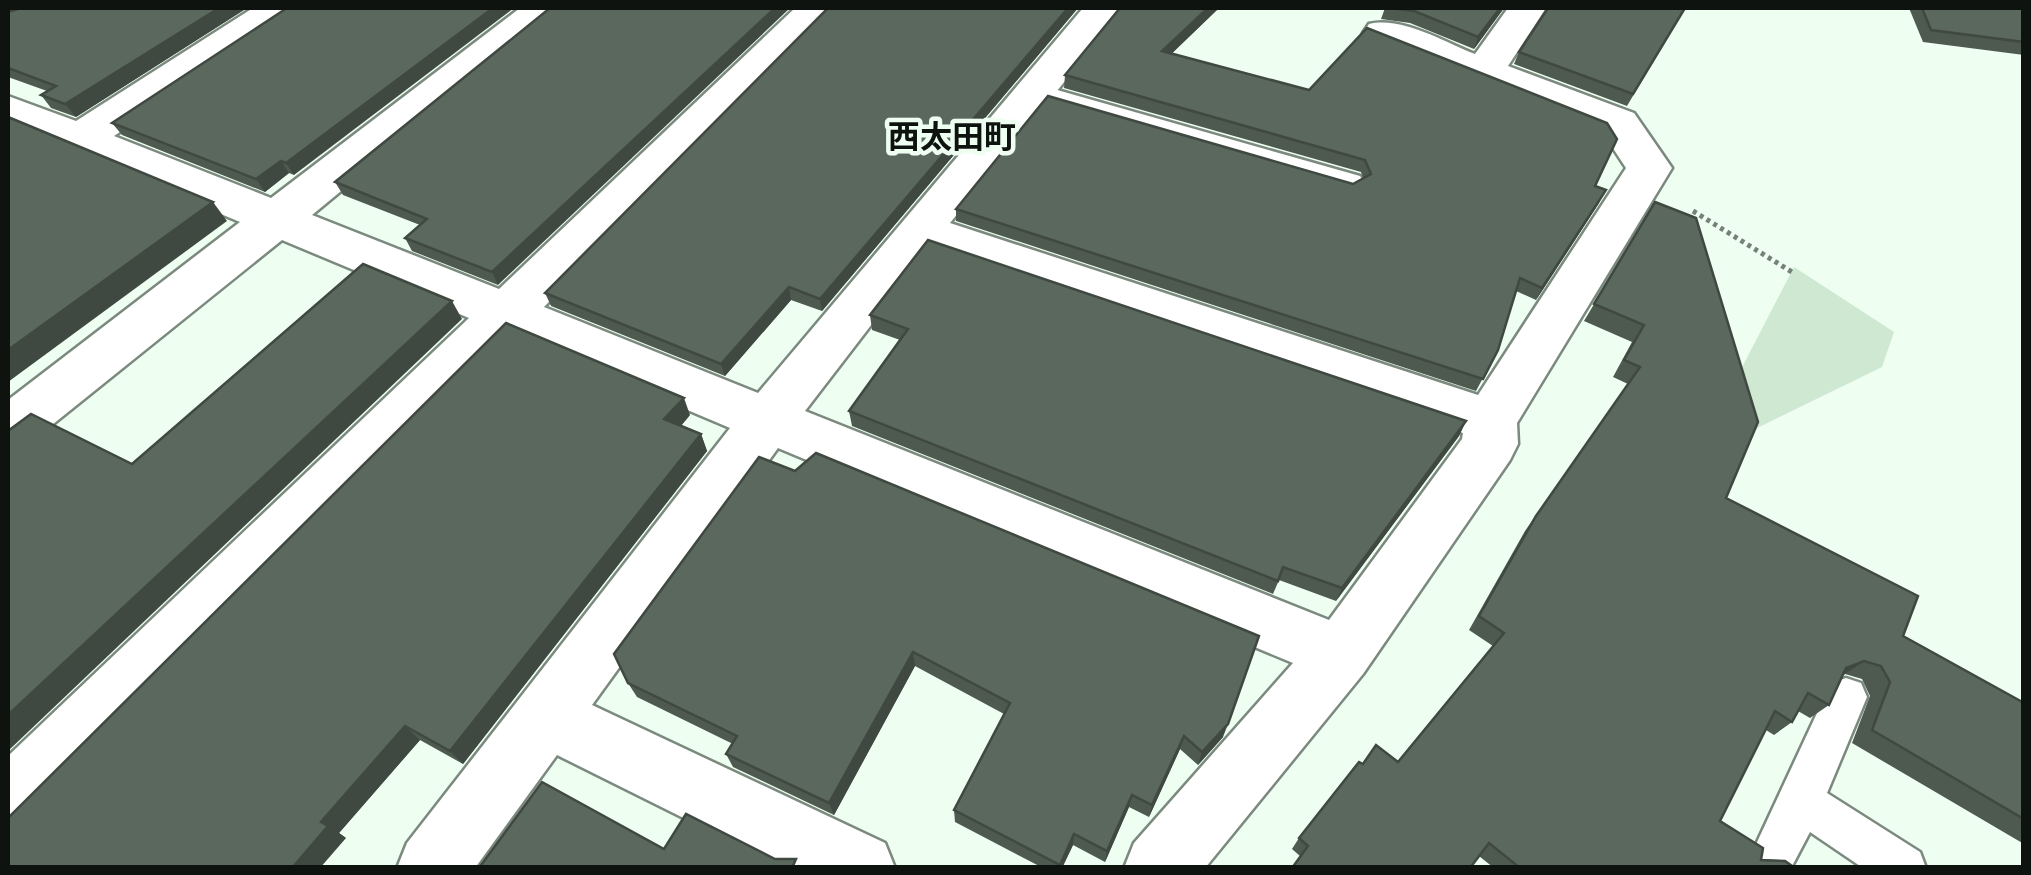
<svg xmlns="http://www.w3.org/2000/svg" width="2031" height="875" viewBox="0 0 2031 875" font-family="Quicksand,'Noto Sans JP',sans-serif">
  <rect width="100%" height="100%" fill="#eefef1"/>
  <polygon fill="#cee8d2" points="1794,267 1894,332 1882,367 1749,432 1736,379"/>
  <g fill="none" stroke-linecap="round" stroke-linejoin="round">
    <defs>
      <g id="lane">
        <polygon points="1036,84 1360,176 1365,183 1350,193 1026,98 1023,92"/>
        <polygon points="1846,678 1861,683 1867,697 1827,793 1920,852 1926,868 1863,868 1810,832 1791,868 1745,868 1831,683"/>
      </g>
      <g id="street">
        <polygon points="8,8 37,8 31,16 8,25"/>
        <path d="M253,8H299L293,16L114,136L271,198L520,8H563L312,215L499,289L795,8H836L544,307L758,393L1083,8H1124L950,223L1478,395L1626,168L1603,133L1369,42L1363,33L1369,24C1402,16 1444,42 1475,54L1508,8H1546L1508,66L1634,113L1672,168L1517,423L1518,444L1510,460L1363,674L1205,868H1124L1134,843L1293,663L778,448L592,705L885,843L895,868H784L557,755L475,868H397L407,843L730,428L515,337L32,827L8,837V756L469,318L282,240L27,445L8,452V400L240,222L8,125V96L76,121ZM928,251L1463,433L1462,439L1329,620L805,411Z"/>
      </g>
    </defs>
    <use href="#lane" stroke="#7b897e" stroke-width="5"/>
    <use href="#street" stroke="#7b897e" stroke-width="5"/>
    <polyline stroke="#778179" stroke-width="5" stroke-dasharray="4 4" stroke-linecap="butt" points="1693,211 1792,272"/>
    <use href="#lane" fill="#fff" fill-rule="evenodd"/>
    <use href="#street" fill="#fff" fill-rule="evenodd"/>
  </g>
  <g fill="#4e5950">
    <polygon points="21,8 247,8 76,117 51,108 41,95 47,91 8,77 8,12"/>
    <polygon points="287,8 294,175 289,173 265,192 122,135 112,123"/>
    <polygon points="550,8 498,285 412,251 405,238 420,225 343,195 335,182"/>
    <polygon points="828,8 1078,8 822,311 791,300 725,376 551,306 545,293"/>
    <polygon points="1219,8 1171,54 1595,186 1599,203 1536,300 1516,291 1498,350 1476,391 956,221 956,209 1353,184 1363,178 1361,172 1064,88 1065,75"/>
    <polygon points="1385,8 1504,8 1474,49 1410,23 1381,19"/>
    <polygon points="1685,8 1627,106 1514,64 1519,52"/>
    <polygon points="1909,8 2024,8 2024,55 1923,42"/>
    <polygon points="1655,202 1726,498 1903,636 2024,703 2024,844 1852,743 1870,696 1862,679 1845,674 1842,675 1829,705 1810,718 1798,711 1792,722 1774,735 1766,730 1720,821 1761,860 1795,868 1494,868 1479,856 1300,856 1292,849 1299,838 1363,764 1398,762 1493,646 1469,630 1525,531 1628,384 1613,377 1632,342 1584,321"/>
    <polygon points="870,315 1466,421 1459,436 1336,601 1279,580 1273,594 852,426 849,411 900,340 872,330"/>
    <polygon points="690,415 681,426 701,434 707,451 463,764 420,740 339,833 346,838 8,868"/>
    <polygon points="759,457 1223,737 1198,765 1180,749 1149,817 1129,807 1105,862 1073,845 1062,868 1043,868 955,822 954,810 1004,714 915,666 834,815 733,767 726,754 733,744 637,697 628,683"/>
  </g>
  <g fill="#404941">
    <polygon points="219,8 247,8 76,117 65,104"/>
    <polygon points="493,8 514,8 294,175 286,163"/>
    <polygon points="775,8 790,8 498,285 492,272"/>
    <polygon points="1068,8 1078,8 822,311 820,299"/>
    <polygon points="1208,8 1219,8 1161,64 1162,51"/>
    <polygon points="1500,8 1504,8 1474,49 1478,37"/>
    <polygon points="281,161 289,173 265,192 256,179"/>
    <polygon points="1606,190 1599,203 1536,300 1542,288"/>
    <polygon points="213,202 227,221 8,382 8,350"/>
    <polygon points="789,287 791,300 725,376 721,364"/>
    <polygon points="452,301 462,319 8,751 8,715"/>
    <polygon points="684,398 690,415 671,437 664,419"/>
    <polygon points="1466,421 1459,436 1336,601 1342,588"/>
    <polygon points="701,434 707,451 463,764 450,751"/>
    <polygon points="913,652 915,666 834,815 829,803"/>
    <polygon points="1864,661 1845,674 1828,681 1846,668"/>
    <polygon points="1228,724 1223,737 1198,765 1202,752"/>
    <polygon points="405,726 420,740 339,833 346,838 320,868 292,868 321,822"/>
    <polygon points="1184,736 1180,749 1149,817 1152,805"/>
    <polygon points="1132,795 1129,807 1105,862 1107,851"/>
    <polygon points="1074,834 1073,845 1062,868 1059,868"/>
  </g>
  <g fill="#5b685d" stroke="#404941" stroke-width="2.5">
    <polygon points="21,8 219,8 65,104 41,95 56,86 8,68 8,12"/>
    <polygon points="287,8 493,8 286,163 281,161 256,179 112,123"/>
    <polygon points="550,8 775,8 492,272 405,238 427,219 335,182"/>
    <polygon points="828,8 1068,8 820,299 789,287 721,364 545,293"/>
    <polygon points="1120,8 1208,8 1162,51 1309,90 1367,28 1607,123 1617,139 1595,186 1606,190 1542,288 1520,278 1498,350 1483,379 956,209 1048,96 1353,184 1371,174 1365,160 1065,75"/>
    <polygon points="1390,8 1500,8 1478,37 1414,11"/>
    <polygon points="1548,8 1685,8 1633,94 1519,52"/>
    <polygon points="1922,8 2024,8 2024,42 1931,30"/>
    <polygon points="8,117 213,202 8,350"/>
    <polygon points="1655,202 1696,218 1758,422 1726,498 1918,596 1903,636 2024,703 2024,819 1872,730 1890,682 1881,666 1864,661 1846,668 1829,705 1808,693 1792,722 1775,711 1720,821 1763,848 1761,860 1785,861 1795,868 1520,868 1489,843 1470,868 1292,868 1308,846 1299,838 1359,762 1363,764 1376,745 1398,762 1504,633 1479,616 1536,516 1640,367 1624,360 1644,325 1594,304"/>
    <polygon points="928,240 1466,421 1342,588 1283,567 1278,581 849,411 908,329 870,315"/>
    <polygon points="363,264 452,301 8,715 8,431 31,414 132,464"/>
    <polygon points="506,323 684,398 664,419 701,434 450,751 405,726 321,822 328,826 292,868 8,868 8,818"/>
    <polygon points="816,453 1259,636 1228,724 1202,752 1184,736 1152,805 1132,795 1107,851 1074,834 1060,865 954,810 1010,703 913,652 829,803 726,754 737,736 628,683 614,654 759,457 795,471"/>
    <polygon points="542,782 664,849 686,814 775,859 796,859 792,868 479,868"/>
  </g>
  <g text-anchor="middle" stroke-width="9" stroke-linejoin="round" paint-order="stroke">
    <g font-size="32" font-weight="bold" fill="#0e130f" stroke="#eefef1">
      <text x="952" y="148">西太田町</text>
    </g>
  </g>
  <rect width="2031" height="875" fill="none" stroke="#0e130f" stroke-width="20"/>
</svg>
